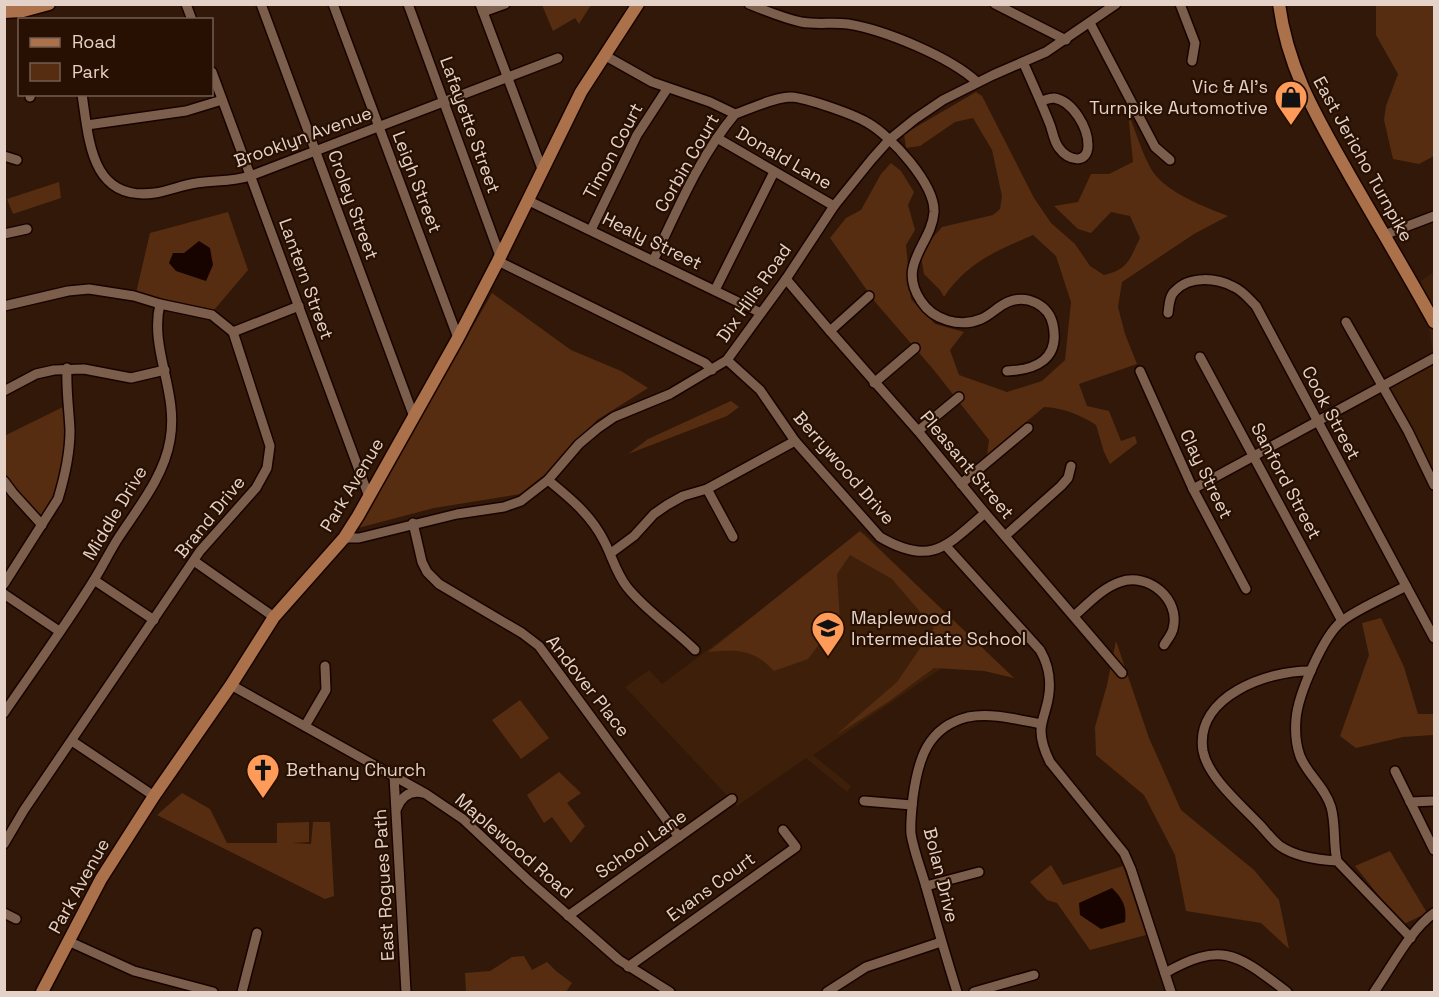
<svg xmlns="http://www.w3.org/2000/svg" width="1439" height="997" viewBox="0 0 1439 997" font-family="'Space Grotesk',sans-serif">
  <rect width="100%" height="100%" fill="#311808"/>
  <g fill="#3e200a">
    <polygon points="1434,272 1434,476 1383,382 1433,352 1421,281"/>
    <polygon points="864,533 976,645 813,755 851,786 847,792 806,758 737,806 625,687 649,670 662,684"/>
  </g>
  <g fill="#562d10">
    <polygon points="542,5 591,5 579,24 575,18 553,31"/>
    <polygon points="1376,5 1434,5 1434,156 1419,164 1393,159 1384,120 1386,106 1398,74 1376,35"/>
    <path d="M976,92L982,96L1034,198L1051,223L1075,244L1090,266L1104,275C1129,269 1129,260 1140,238L1130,216L1111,212L1091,233L1078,229L1054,206L1078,202L1091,174H1109L1133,162L1128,112C1135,129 1145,164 1157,177C1175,196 1205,207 1228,216L1194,234L1122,282L1118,307L1125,334L1137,364L1079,384L1087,406L1109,411L1121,441L1135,436L1137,443L1110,464L1104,452L1096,425C1079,414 1063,408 1044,407L987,455L989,440L933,369L876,303L830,238L846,218L861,210L881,174L891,163L901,171L914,192L908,205L915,230L906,245L911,299L935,324L964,332L950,350L959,375L1007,392L1042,381L1065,360L1071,302L1056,256L1033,235C997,251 967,262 944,297L940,290L924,274L921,257L934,236L942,227L993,215L1000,209L1002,196L992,150L973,118L955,122L920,146L906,148L904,134Z"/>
    <polygon points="59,182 61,198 13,214 7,199"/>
    <polygon points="228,212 248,270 214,310 136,293 150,233"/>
    <polygon points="492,293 571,350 621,371 648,388 597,420 552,469 520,494 434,508 358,528"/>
    <polygon points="731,401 739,407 727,416 628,454 648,439"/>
    <polygon points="65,406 67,465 42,525 5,481 4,436"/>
    <path d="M860,531L1014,678L984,671L934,668L888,702L836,735L897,682L934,628L892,579L850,555L837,574L841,638L820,643L808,659L774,671C752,648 737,650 708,652Z"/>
    <polygon points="1381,618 1404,667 1418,714 1434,714 1434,735 1403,737 1356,748 1340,736 1369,655 1362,623"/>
    <polygon points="1116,641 1149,738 1181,810 1254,870 1279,900 1289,949 1261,923 1186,911 1175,855 1144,795 1096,755 1095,727 1107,685"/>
    <polygon points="520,700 549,738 521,759 492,720"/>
    <polygon points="559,772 581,793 567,803 585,826 571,843 552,817 544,823 527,795"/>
    <polygon points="182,793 210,809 227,843 277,843 277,823 309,822 309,842 292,843 311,844 313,822 330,822 334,896 325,899 157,815"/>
    <polygon points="1390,851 1427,913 1402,925 1355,866"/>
    <polygon points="1051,865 1063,885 1123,866 1146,935 1090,950 1057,903 1047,900 1030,882"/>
    <polygon points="524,956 532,970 547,962 556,971 572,983 566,992 466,992 465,973 490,971 512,957"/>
  </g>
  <g fill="#170300">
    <polygon points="199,241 210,248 213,265 206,281 176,271 169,263 173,253 184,253"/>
    <path d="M1112,888C1123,899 1127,907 1125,922L1101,929L1080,915L1079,903Z"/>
  </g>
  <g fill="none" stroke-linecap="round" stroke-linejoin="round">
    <defs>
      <g id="minor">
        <polyline points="186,4 192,20"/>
        <polyline points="261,4 414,417"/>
        <polyline points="333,4 458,338"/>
        <polyline points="408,4 500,256"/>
        <polyline points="480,4 542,169"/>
        <path d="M749,4C766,11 783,18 801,22C817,25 832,22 848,24C885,30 950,57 977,82"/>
        <polyline points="995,4 1066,40"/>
        <polyline points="1180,4 1195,43 1192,61"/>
        <polyline points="483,12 505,4"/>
        <polyline points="1090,23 1155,147 1170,160"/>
        <path d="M604,55L652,82L710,102L735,114C750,109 775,97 791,97C807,98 853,114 868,123C891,136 935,184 934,212C932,244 896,264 921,301C933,320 960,328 981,319C991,315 998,306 1008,302C1027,294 1049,305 1053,325C1060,359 1036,370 1007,371"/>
        <path d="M1023,62C1032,82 1041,102 1049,122C1053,131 1053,140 1059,148C1068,161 1088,165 1088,145C1088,128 1073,101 1054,98C1050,98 1045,100 1041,101"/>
        <polyline points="212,72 369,497"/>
        <path d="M82,94C89,141 91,202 155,193C169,191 182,185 196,183C214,180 232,182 250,176L558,58"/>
        <polyline points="30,97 31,94"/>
        <polyline points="87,125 186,111 222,100"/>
        <polyline points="717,138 834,206"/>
        <polyline points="4,156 17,160"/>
        <polyline points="527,200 761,313"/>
        <polyline points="591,230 637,135 667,89"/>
        <polyline points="4,234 27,229"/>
        <polyline points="1384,235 1434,216"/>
        <polyline points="498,261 705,363 712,370"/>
        <path d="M653,261C677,211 699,157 735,114"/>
        <polyline points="786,279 830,331 918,431 985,513 1122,673"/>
        <polyline points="715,290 774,172"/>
        <polyline points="4,306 68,291 89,289 134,296 160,304 212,315 233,332 270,446 267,468 256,488 200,551 24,810 4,844"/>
        <path d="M1168,313C1169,306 1169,296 1175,291C1190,275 1217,278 1234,287C1243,291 1249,299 1256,306L1434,638"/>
        <polyline points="1346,322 1408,431 1434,485"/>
        <polyline points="830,331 869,296"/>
        <polyline points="233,332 299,306"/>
        <polyline points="1200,357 1342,621"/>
        <path d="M727,360L760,390L795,441L880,537C931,567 947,546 985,513"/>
        <polyline points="1140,371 1193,489 1246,589"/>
        <polyline points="874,383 915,348"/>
        <polyline points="4,391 36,374 54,370 84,369 131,378 165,370"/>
        <polyline points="918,431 959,397"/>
        <path d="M548,480C570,498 591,515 604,541C612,556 616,573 627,587C646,611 673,628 695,650"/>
        <polyline points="4,481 13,493 42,525"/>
        <polyline points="961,484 1028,428"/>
        <polyline points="707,489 733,537"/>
        <polyline points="1193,489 1434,358"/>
        <polyline points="413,523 422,562 427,572 439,584 522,633 539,646 679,837"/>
        <polyline points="1005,536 1061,486 1068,478 1071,466"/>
        <polyline points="344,538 359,538 457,514 504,507 521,501 548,480 579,444 598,428 614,417 670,394 727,360 786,279 834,206 872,159 889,140 915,119 943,100 993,75 1046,52 1116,4"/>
        <path d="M946,546L1040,650C1051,669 1052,687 1046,708C1044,716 1041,723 1041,731C1041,742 1045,752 1050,762L1124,853L1131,869L1171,992"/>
        <polyline points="611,553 634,536 654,514 667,505 683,496 707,489 795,441"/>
        <polyline points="194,561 274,617"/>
        <polyline points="94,580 154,620"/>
        <path d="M4,584L58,499C65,476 70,453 70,430C69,409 66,389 67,368"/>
        <polyline points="4,594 59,631"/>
        <path d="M1074,616C1088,604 1102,588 1120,582C1148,572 1181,599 1173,629C1172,634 1167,640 1164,645"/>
        <path d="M1311,671C1269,670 1194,696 1203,751C1208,777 1240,804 1258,823C1265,830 1272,840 1280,846C1296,857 1318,860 1337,861L1411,938"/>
        <polyline points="231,685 426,794 463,819 528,880 619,960 670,992"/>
        <path d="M4,713C34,669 66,625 94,580C102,567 109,553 117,540C137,509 164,477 170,440C179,392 149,349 160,304"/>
        <polyline points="305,726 326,690 325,666"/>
        <polyline points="72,741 154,796"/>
        <polyline points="1395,771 1434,850"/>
        <polyline points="394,776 406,992"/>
        <polyline points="864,801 912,805"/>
        <polyline points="1410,802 1434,801"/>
        <path d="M397,808C402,796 410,790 423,793"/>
        <path d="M1337,861C1333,843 1336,824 1331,807C1325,787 1307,774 1300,756C1296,745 1295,731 1296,719C1298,695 1323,636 1342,621C1357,609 1388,596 1406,586"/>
        <polyline points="926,886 979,872"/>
        <polyline points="4,913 16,919"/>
        <polyline points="568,916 732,799"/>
        <polyline points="68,941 134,971 213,992"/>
        <polyline points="628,967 796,847 783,830"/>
        <path d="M1165,973C1223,940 1238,955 1287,992"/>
        <polyline points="242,992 257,933"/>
        <polyline points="827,992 866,967 941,942"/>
        <path d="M957,992C946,957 936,922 926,887C921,869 914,852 911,834C910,822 912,809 913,797C918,760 927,727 968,717C991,712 1019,720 1041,724"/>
        <polyline points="974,992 1034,975"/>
        <path d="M1374,992C1391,968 1410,930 1434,913"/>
      </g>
      <g id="major">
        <path d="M1279,4C1288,71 1318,119 1350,176C1378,225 1407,273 1434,322"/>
        <polyline points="4,12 23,11 49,4"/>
        <polyline points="42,992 101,879 154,796 231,685 274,617 344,538 358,516 458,338 498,261 581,92 638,4"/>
      </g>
    </defs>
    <use href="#minor" stroke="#180300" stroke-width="12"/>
    <use href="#major" stroke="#180300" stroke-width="15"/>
    <use href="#minor" stroke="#7c5e4c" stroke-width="9"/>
    <use href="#major" stroke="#ab714a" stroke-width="12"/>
  </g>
  <defs>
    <symbol id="shop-pin" viewBox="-11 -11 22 30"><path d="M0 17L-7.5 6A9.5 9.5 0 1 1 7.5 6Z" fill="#fe9b59" stroke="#270f01"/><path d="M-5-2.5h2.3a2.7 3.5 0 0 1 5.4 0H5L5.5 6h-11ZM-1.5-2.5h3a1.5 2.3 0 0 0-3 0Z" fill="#111"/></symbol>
    <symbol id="school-pin" viewBox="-11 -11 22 30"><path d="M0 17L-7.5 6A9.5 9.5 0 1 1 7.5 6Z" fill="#fe9b59" stroke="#270f01"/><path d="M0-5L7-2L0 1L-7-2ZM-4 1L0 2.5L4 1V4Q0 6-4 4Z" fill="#111"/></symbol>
    <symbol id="church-pin" viewBox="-11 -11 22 30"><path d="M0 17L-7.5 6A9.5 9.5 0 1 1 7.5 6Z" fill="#fe9b59" stroke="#270f01"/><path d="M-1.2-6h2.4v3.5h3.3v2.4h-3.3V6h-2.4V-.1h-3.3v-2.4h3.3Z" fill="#111"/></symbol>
  </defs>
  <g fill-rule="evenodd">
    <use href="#shop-pin" x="1272" y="78" width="38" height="52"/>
    <use href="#school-pin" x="809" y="609" width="38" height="52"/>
    <use href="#church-pin" x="244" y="751" width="38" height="52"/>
  </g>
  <g text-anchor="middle" stroke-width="4.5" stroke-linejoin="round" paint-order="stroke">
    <g font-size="18" fill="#e4d2c8" stroke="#270f01" text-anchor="start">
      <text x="1268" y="93" text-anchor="end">Vic &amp; Al's<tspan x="1268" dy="21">Turnpike Automotive</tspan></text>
      <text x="851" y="624">Maplewood<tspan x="851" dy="21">Intermediate School</tspan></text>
      <text x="286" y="776">Bethany Church</text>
    </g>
    <g font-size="18" fill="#e4d2c8" stroke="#270f01">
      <text transform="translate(470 125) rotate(70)" y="6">Lafayette Street</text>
      <text transform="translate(303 137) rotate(-20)" y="6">Brooklyn Avenue</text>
      <text transform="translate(613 151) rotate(-62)" y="6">Timon Court</text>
      <text transform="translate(784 158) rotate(30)" y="6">Donald Lane</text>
      <text transform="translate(1363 159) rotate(61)" y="6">East Jericho Turnpike</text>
      <text transform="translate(687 163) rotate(-60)" y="6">Corbin Court</text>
      <text transform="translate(417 182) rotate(69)" y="6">Leigh Street</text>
      <text transform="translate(353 205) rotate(70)" y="6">Croley Street</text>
      <text transform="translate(652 241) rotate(26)" y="6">Healy Street</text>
      <text transform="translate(306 279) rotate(70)" y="6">Lantern Street</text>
      <text transform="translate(754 293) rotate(-55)" y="6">Dix Hills Road</text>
      <text transform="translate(1331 413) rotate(62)" y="6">Cook Street</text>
      <text transform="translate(967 465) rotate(50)" y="6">Pleasant Street</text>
      <text transform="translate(844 468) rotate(49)" y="6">Berrywood Drive</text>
      <text transform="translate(1206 474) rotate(64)" y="6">Clay Street</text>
      <text transform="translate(1286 481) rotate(62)" y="6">Sanford Street</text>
      <text transform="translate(352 485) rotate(-59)" y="6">Park Avenue</text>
      <text transform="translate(115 513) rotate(-59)" y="6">Middle Drive</text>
      <text transform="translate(210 517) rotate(-51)" y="6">Brand Drive</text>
      <text transform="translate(588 686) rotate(52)" y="6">Andover Place</text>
      <text transform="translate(641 844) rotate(-35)" y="6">School Lane</text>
      <text transform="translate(514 846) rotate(41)" y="6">Maplewood Road</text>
      <text transform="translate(941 875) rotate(76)" y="6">Bolan Drive</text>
      <text transform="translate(384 885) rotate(-93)" y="6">East Rogues Path</text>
      <text transform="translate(79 886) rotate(-61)" y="6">Park Avenue</text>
      <text transform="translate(711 887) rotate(-36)" y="6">Evans Court</text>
    </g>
  </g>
  <rect width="1439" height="997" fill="none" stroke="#e4d2c8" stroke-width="12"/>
  <rect x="18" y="18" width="195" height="78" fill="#270f01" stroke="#735d51" stroke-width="1.5"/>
  <rect x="30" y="38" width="30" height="9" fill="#ab714a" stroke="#735d51" stroke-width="1.5"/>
  <text x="72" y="48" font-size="18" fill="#e4d2c8">Road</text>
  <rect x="30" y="63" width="30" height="18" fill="#562d10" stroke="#735d51" stroke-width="1.5"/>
  <text x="72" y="78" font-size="18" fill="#e4d2c8">Park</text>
</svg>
